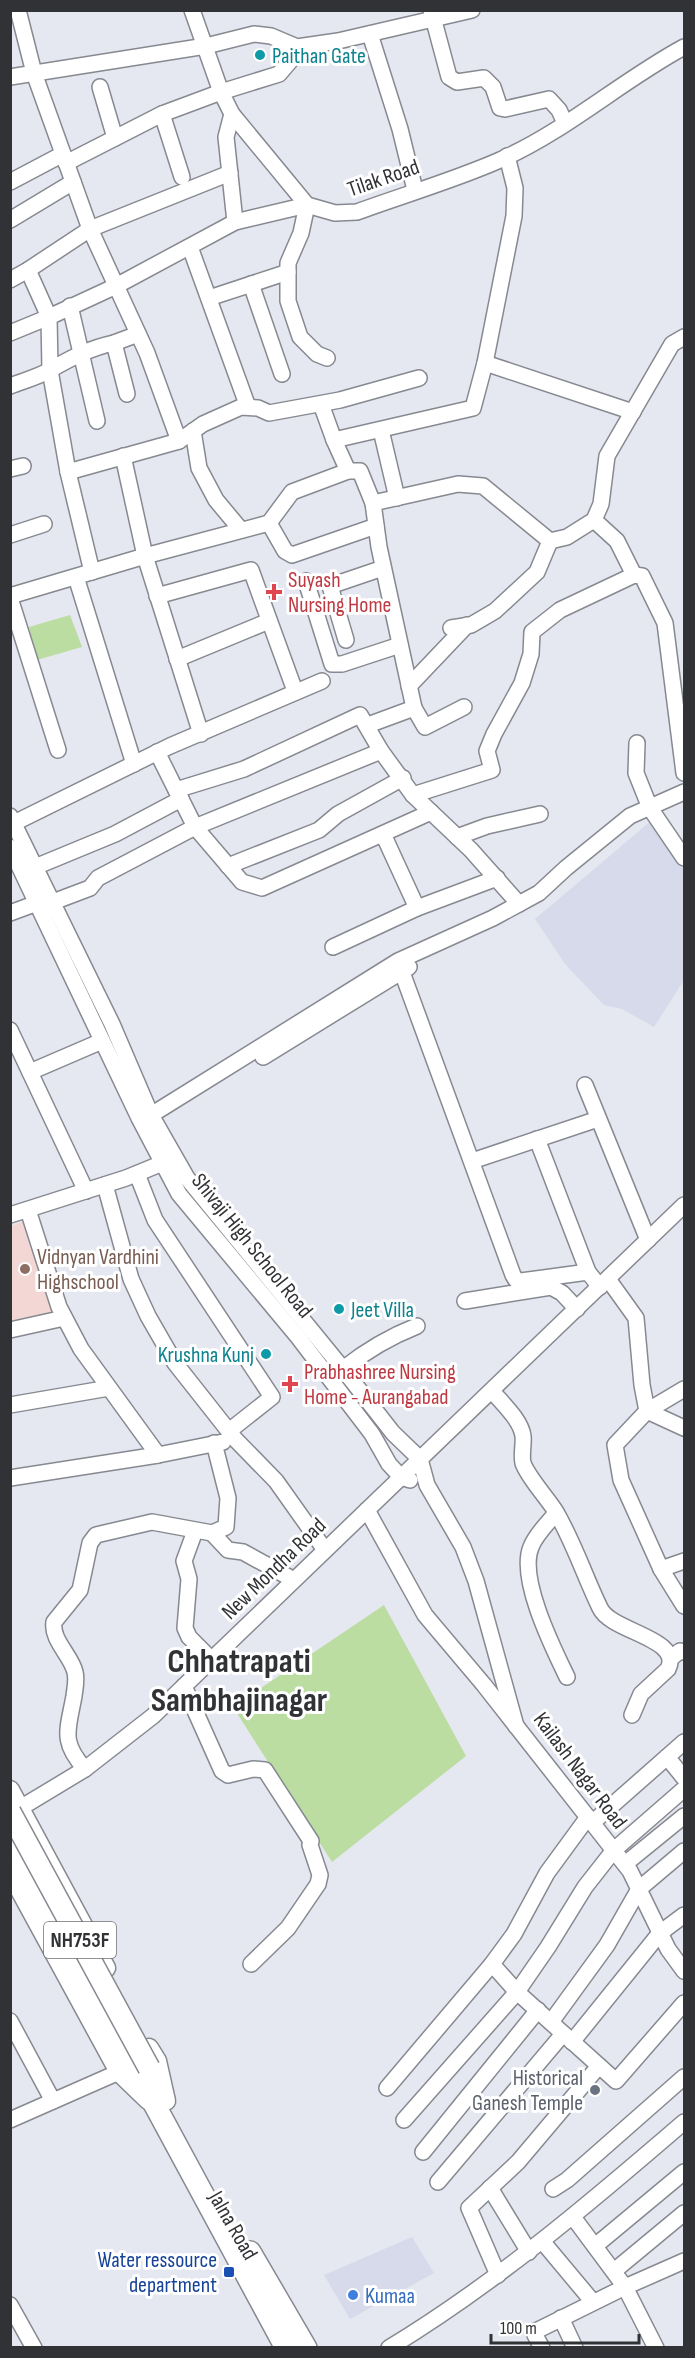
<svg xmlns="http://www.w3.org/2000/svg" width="695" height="2358" viewBox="0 0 695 2358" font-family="'Sofia Sans Condensed',sans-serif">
  <rect width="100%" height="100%" fill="#e5e8f0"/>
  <g fill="#d6daea">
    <polygon points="651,821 684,870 684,980 654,1027 622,1009 604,1005 565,964 535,919"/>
    <polygon points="412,2237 434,2273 350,2319 324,2275"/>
  </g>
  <polygon fill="#f2d7d5" points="24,1221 53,1312 11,1324 11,1226"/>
  <g fill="#bbdda2">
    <polygon points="70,615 82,647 37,660 29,627"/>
    <polygon points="384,1605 466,1756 332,1862 233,1707"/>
  </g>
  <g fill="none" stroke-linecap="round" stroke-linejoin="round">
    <defs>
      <g id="minor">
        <polyline points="18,10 34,73 90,229 147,353 179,441"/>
        <path d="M192,10L221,92L232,114L307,205L335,213L357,212C403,195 455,180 500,160C566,131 621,81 684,47"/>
        <polyline points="431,10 449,77 457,82 484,78 493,87 500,108 505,109 549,99 559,110 565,123"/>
        <polyline points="370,34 400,129 415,190"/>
        <polyline points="10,77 206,46 254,34 271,36 297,47 338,41 472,10"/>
        <polyline points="100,87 115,138"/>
        <polyline points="162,114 182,177"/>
        <polyline points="232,114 226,137 235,222"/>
        <polyline points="66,163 162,114 221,92 279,74 291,60 297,47"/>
        <polyline points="10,182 63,154"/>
        <polyline points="10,220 73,182"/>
        <polyline points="190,247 248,407"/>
        <polyline points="10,280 28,270 90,229 230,173"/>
        <polyline points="251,284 282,374"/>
        <polyline points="209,298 288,272"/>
        <polyline points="70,306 97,421"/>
        <polyline points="10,333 49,317 28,270"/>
        <polyline points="485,363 633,412"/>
        <path d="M10,386C23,381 38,377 50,370C71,358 90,348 114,343"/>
        <polyline points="127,394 114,343 138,334"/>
        <polyline points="321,404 334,440 348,471"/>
        <polyline points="381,430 397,498"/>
        <polyline points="193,431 199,468 216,500 241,530"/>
        <polyline points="334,440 473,408 485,363 514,216 515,188 507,156"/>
        <polyline points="123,456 145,556 201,734"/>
        <polyline points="10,469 23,466"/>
        <polyline points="68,472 179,441 203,424 241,407 258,408 269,413 340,400 419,378"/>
        <polyline points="594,520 617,541 634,575"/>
        <polyline points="269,523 285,551 292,555 376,526"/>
        <polyline points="10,535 44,524"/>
        <polyline points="92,572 68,472 50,370 49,317 116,286 235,222 307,205 301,233 288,263 288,301 300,337 317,354 327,358"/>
        <polyline points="76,577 134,764"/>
        <polyline points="306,581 332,664 342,664 400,645"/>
        <polyline points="10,596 145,556 269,523 292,492 348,471 360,471 373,503 458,484 483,486 550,541 567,537 594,520 601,504 607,456 672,344 684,337"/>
        <polyline points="157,596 251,570 295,691"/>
        <polyline points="10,598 58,750"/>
        <polyline points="451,628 471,625 495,611 537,572 550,541"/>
        <polyline points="346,640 330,586 383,568"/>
        <polyline points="177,659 269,621"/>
        <polyline points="409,686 467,625"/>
        <polyline points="414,708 425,727 464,707"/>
        <polyline points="368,725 414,708 379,547 373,503"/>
        <polyline points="637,743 636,773 650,808 684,858"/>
        <polyline points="157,752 176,790"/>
        <polyline points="413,795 492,770 487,751 494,734 522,683 531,654 532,632 560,610 634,575 642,576 665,623 684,773"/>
        <polyline points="181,799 195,827 242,882 262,888 431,812"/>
        <polyline points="10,816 112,1024 151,1115 187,1178 343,1369 393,1433 420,1459 427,1485 463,1547 476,1581 516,1726"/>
        <polyline points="10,825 170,746 322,681"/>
        <polyline points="383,834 417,908"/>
        <polyline points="457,837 487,826 540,814"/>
        <polyline points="10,847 139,1118 179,1194 298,1337 372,1434 389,1464 401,1477 410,1480"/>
        <polyline points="228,866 319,830 338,814 403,778"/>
        <polyline points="35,867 115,834 181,799 176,790 244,769 360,715 381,751 413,795 471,850 519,904"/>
        <polyline points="53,902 90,888 98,878 195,827 381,751"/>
        <polyline points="10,913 37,903"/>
        <polyline points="333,947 417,908 497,878"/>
        <polyline points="399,964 513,1275 516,1280 521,1281 588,1272 600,1287"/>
        <polyline points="10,1030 86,1191"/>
        <polyline points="263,1057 409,967"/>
        <polyline points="30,1072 102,1041"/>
        <polyline points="585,1085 648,1240"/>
        <polyline points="143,1120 398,961 493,918 539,893 566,868 630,816 684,792"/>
        <polyline points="537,1139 588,1272"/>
        <polyline points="472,1161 598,1119"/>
        <polyline points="137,1174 155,1220 272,1397 229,1431"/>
        <polyline points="105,1185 131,1279 148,1316 175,1363 235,1439 276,1481 325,1550"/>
        <polyline points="28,1210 59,1307 81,1349 158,1455"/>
        <polyline points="10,1215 126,1178 170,1160"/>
        <polyline points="608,1279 636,1318 642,1385 647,1411 684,1428"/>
        <polyline points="465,1301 551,1287 562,1293 577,1309"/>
        <polyline points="10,1330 64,1318"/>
        <path d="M343,1369C367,1350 389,1337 417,1326"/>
        <polyline points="684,1389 647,1411 615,1445 621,1480 661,1569 684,1606"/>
        <path d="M492,1391C502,1403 521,1420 523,1436C524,1444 521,1455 523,1463C527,1476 548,1499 556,1512C574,1543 585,1577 600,1608C611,1632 683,1638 668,1669L641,1694L632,1715"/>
        <polyline points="10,1405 109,1388"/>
        <polyline points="10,1478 158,1455 223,1442"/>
        <polyline points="367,1510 425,1615 484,1685 630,1871 668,1949 684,1971"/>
        <path d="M556,1513C548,1523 536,1534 531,1547C518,1578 553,1648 567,1677"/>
        <polyline points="195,1531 184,1561 189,1579 185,1628 189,1637 211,1659"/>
        <polyline points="212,1533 228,1550 243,1552 294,1580"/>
        <polyline points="661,1569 684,1561"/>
        <polyline points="671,1658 680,1651 684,1652"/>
        <polyline points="184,1686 222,1771 228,1775 253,1769 265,1770 311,1841 310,1845 320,1875 318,1884 288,1928 251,1964"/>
        <polyline points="667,1757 684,1778"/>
        <path d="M85,1769C60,1741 68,1730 74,1696C75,1688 77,1680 75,1672C71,1655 51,1640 54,1622L80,1590L90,1543L96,1535L152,1522L212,1533L226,1527L228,1498L214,1443"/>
        <polyline points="12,1813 85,1769 153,1716 684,1205"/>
        <polyline points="592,1823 684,1742"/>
        <polyline points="625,1864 684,1816"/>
        <polyline points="492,1964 514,1934 547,1873 588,1817"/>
        <polyline points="10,2021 53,2101"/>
        <polyline points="551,2022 607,1945 639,1889 684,1851"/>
        <polyline points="572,2042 660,1933 684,1915"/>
        <polyline points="387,2088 492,1964 517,1992 616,2081 684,2003"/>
        <polyline points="10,2120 119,2072"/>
        <polyline points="404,2120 517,1992 548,1947 585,1887 614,1850 684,1789"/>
        <polyline points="423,2152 538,2010"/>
        <polyline points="438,2182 563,2034"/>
        <polyline points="490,2188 529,2252"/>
        <polyline points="553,2189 567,2180 684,2077"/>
        <polyline points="573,2217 625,2287 684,2261"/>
        <polyline points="542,2241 593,2302"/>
        <polyline points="595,2246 684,2172"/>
        <polyline points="614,2271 684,2213"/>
        <polyline points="498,2275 469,2208 518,2162 599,2066"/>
        <polyline points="10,2305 34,2348"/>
        <polyline points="561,2318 575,2348"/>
        <path d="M389,2348C496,2283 590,2203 684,2122"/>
        <polyline points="542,2348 535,2335 536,2331 625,2287 656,2348"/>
      </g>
      <g id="major">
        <polyline points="10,1790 106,1968"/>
        <polyline points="10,1872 119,2072 148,2100"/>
        <polyline points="149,2048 157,2061 166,2101"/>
      </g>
      <g id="highway">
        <polyline points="10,1837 286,2348"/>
        <polyline points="250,2252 306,2348"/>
      </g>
    </defs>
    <use href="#minor" stroke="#878991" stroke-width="18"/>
    <use href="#major" stroke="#878991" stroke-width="21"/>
    <use href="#highway" stroke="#878991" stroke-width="24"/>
    <use href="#minor" stroke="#fff" stroke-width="15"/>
    <use href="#major" stroke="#fff" stroke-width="18"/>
    <use href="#highway" stroke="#fff" stroke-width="21"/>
    <defs>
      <polyline id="highway-bridge" points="10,1812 149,2068"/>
    </defs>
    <use href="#highway-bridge" stroke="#878991" stroke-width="24" stroke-linecap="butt"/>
    <use href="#highway-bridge" stroke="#fff" stroke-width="21"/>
  </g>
  <g fill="#0f9aa8" stroke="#fff" stroke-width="2">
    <circle cx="260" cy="55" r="6"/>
    <circle cx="339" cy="1309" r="6"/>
    <circle cx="266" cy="1354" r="6"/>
  </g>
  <g fill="#e0444e" stroke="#fff" stroke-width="2">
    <path d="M271 583h6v6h6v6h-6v6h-6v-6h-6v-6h6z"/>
    <path d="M287 1375h6v6h6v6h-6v6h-6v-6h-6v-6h6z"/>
  </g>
  <circle fill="#8d6e63" stroke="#fff" stroke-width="2" cx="25" cy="1269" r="6"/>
  <circle fill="#6b7280" stroke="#fff" stroke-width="2" cx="595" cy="2090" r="6"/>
  <rect fill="#1a4fb4" stroke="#fff" stroke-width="2" x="223" y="2266" width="12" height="12" rx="3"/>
  <circle fill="#3f7fe0" stroke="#fff" stroke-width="2" cx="353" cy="2295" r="6"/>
  <g text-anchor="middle" stroke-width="6" stroke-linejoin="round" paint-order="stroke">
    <rect fill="#fff" stroke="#6f7072" stroke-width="1.5" x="44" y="1922" width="72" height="36" rx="4.5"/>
    <g font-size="21" font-weight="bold" fill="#313235">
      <text x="80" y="1947">NH753F</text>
    </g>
    <g font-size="22" fill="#0d838f" stroke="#fff" text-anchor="start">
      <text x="272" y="63">Paithan Gate</text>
      <text x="351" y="1317">Jeet Villa</text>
      <text x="254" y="1362" text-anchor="end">Krushna Kunj</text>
    </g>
    <g font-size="22" fill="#313235" stroke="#fff">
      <text transform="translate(383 177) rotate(-19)" y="8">Tilak Road</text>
      <text transform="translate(253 1245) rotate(51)" y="8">Shivaji High School Road</text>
      <text transform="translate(273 1568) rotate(-44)" y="8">New Mondha Road</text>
      <text transform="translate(581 1770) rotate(53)" y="8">Kailash Nagar Road</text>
      <text transform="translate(234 2225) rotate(60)" y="8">Jalna Road</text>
    </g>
    <g font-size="22" fill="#be3a42" stroke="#fff" text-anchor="start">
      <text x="288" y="587">Suyash<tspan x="288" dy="25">Nursing Home</tspan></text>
      <text x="304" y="1379">Prabhashree Nursing<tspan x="304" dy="25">Home - Aurangabad</tspan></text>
    </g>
    <g font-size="22" fill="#785e54" stroke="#fff" text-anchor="start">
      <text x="37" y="1264">Vidnyan Vardhini<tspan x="37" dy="25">Highschool</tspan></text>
    </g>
    <g font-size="22" fill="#5b616d" stroke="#fff" text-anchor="end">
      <text x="583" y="2085">Historical<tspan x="583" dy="25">Ganesh Temple</tspan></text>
    </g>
    <g font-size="22" fill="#164399" stroke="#fff" text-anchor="end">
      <text x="217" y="2267">Water ressource<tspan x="217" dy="25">department</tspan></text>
    </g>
    <g font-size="22" fill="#366cbe" stroke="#fff" text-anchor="start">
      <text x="365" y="2303">Kumaa</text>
    </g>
    <g font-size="34" font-weight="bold" fill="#313235" stroke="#fff">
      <text x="239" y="1672">Chhatrapati<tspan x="239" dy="39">Sambhajinagar</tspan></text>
    </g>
  </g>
  <rect width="695" height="2358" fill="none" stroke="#313235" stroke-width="24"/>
  <path d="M491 2334v9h148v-9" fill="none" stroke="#313235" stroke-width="3"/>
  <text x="500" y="2334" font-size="18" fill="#313235" stroke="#ffffff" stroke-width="4.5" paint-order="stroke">100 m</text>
</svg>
